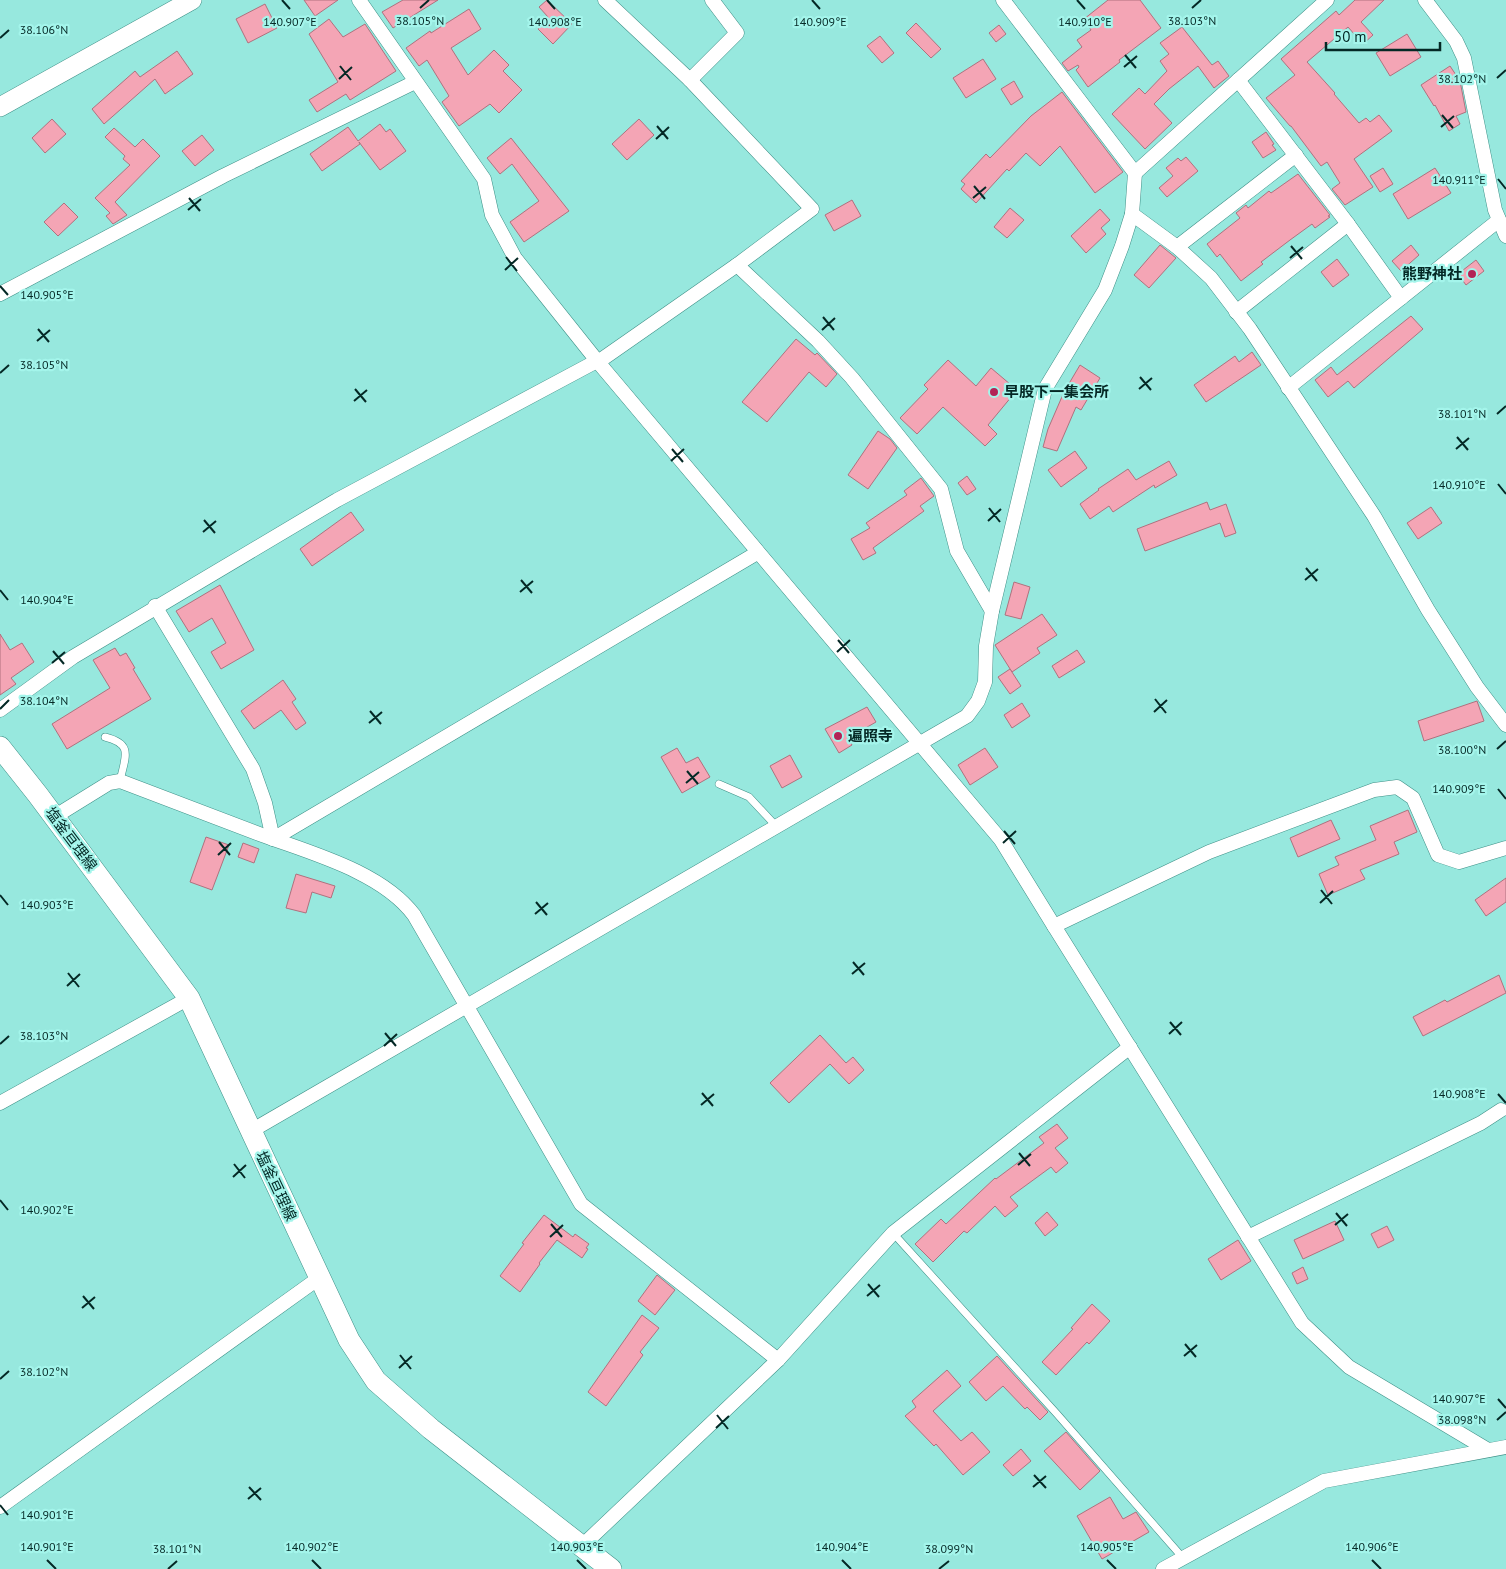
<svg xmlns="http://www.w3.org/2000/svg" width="1506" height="1569" viewBox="0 0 1506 1569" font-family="'PT Sans','Noto Sans JP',sans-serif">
  <rect width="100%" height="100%" fill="#97e8de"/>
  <g fill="#f4a5b5" stroke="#af717e">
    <polygon points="304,0 338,0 315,16"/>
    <polygon points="403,0 438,0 393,28 382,12"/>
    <polygon points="547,0 572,24 553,44 538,29 548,17 539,7"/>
    <polygon points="1108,0 1140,0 1161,28 1119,60 1120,62 1088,87 1076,70 1079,67 1078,65 1068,71 1062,63 1082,47 1077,40 1091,30 1084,19"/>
    <polygon points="1355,0 1384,0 1361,22 1373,35 1363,44 1348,27 1307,62 1335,93 1334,94 1359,123 1366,118 1370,122 1379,115 1392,131 1354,159 1373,187 1345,205 1332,189 1340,183 1327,162 1321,166 1291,126 1290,126 1266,98 1295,75 1281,59 1336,11 1339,15"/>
    <polygon points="265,4 277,28 248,43 236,19"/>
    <polygon points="469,9 481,29 451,48 468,75 494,50 509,65 503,71 522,90 499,113 490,104 459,126 442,102 449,96 427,60 419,66 406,48 430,31 431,33"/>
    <polygon points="329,19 343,37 365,24 396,71 350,100 346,94 317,112 309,100 338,82 309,34"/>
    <polygon points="916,23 941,49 931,58 906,33"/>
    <polygon points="999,25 1006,34 996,42 989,33"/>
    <polygon points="1182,27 1212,65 1218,61 1229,76 1214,88 1198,66 1169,89 1154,104 1172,123 1145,149 1112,114 1139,88 1145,94 1167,71 1160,61 1169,54 1160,43"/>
    <polygon points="1407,34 1421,57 1390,76 1376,53"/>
    <polygon points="880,36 894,53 882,63 867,46"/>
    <polygon points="177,51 193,74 165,94 155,79 104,124 92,109 135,71 140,77"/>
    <polygon points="983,59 996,79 966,98 953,78"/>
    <polygon points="1450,66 1460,81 1466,112 1456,116 1460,124 1449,131 1435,105 1434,106 1421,85"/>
    <polygon points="1014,81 1023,97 1011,105 1001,89"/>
    <polygon points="1062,92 1123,172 1095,193 1060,146 1040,166 1026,153 1009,171 1007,169 976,203 961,189 965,184 961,181 986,154 990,158 1031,116"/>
    <polygon points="52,119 66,134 45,153 32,138"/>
    <polygon points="639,119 654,135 627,160 612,144"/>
    <polygon points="380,124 386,132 390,129 406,151 380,170 359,142 360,144 322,171 310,154 348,127 358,141"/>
    <polygon points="114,128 135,147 143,139 160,156 115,202 127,215 113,224 106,216 110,213 95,198 130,165 123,159 125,156 105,137"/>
    <polygon points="1266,132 1274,144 1272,145 1276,150 1263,158 1252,142"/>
    <polygon points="202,135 214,150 195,166 182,151"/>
    <polygon points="511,138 569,211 524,242 510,222 539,201 512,164 500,174 487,158"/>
    <polygon points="1186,157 1198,171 1167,197 1159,188 1173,176 1166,168 1178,158 1181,161"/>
    <polygon points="1383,168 1393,184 1380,192 1370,176"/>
    <polygon points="1435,168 1451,193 1408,219 1393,194"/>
    <polygon points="1298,174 1330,215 1328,216 1330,217 1315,228 1312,224 1290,240 1261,262 1263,264 1241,281 1220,254 1217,257 1207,244 1240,218 1236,213 1246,205 1248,208 1269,191 1271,193"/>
    <polygon points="852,200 861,216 834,231 825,215"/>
    <polygon points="64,203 78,217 58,236 44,222"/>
    <polygon points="1010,208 1024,220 1007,238 994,227"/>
    <polygon points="1100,209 1110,220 1101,228 1106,234 1086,253 1071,236"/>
    <polygon points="1160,245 1176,258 1149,288 1134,275"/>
    <polygon points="1411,245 1419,255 1401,271 1392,261"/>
    <polygon points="1337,259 1349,275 1333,287 1321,272"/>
    <polygon points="1476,260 1484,271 1466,285 1458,274"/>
    <polygon points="1411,316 1423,329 1354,388 1348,381 1328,397 1315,380 1331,367 1337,375"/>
    <polygon points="796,339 815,355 817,353 837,374 826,387 809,372 767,422 742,402"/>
    <polygon points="1252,352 1261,365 1206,402 1194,385 1235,356 1239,362"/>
    <polygon points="948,360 976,386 991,368 1017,390 988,425 997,434 985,446 943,407 917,434 900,418 928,389 924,385"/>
    <polygon points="1080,365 1100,378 1081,410 1076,407 1057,451 1043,447 1048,429 1064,392"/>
    <polygon points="878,431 890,439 897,448 868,489 848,475"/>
    <polygon points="1075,451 1087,468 1061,487 1048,470"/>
    <polygon points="1169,461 1177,475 1155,488 1154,485 1113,512 1109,506 1090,519 1080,504 1099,490 1098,489 1128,469 1136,480"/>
    <polygon points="967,476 976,489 967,495 958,483"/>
    <polygon points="921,478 934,496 920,506 924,511 873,548 876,553 863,560 851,539 870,528 866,523 907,495 904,491"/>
    <polygon points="1207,502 1210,510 1226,504 1236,533 1225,537 1220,523 1145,551 1137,529"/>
    <polygon points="1431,507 1442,523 1418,539 1407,523"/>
    <polygon points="351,512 364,530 312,566 300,549"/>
    <polygon points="1014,582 1030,587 1021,619 1005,615"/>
    <polygon points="220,585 254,650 221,669 211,652 226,643 212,618 189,632 176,611"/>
    <polygon points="1042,614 1057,635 1037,648 1040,653 1012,672 995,645"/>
    <polygon points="0,634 10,650 22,643 34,662 11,678 16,684 0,695"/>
    <polygon points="115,648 120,656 126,653 135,668 133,669 151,699 67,749 52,724 110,688 93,660"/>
    <polygon points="1077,650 1085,662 1059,678 1052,666"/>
    <polygon points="1010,669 1021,686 1010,694 998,677"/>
    <polygon points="283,680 296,699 292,702 306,723 296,730 281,710 254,729 241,711"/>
    <polygon points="1477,701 1484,721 1424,741 1418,721"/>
    <polygon points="1022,703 1030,716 1012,728 1004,715"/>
    <polygon points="867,707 876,722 848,738 852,745 839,753 825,729"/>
    <polygon points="677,748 686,763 698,757 710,777 682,793 661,757"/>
    <polygon points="985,748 998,767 970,785 958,765"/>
    <polygon points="790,755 802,777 782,788 770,766"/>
    <polygon points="1408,810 1417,832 1394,842 1399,854 1360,870 1365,879 1328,895 1319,874 1339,865 1335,857 1376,840 1370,826"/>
    <polygon points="1331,820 1340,839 1298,857 1290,838"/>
    <polygon points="206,837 229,845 212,890 190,882"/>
    <polygon points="243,843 259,849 254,863 238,857"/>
    <polygon points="296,874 335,886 331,898 312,892 306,913 286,908"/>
    <polygon points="1506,878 1506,902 1486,916 1475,900"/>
    <polygon points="1499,975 1506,993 1423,1036 1413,1017 1445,1000 1447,1002"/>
    <polygon points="820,1035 846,1063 853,1057 864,1070 849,1084 830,1064 789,1103 770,1083"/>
    <polygon points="1057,1124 1068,1138 1055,1148 1068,1163 1056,1173 1051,1167 1010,1197 1018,1206 1005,1217 995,1206 967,1233 964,1231 933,1262 915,1244 941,1219 946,1224 995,1178 996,1179 1044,1143 1039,1137"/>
    <polygon points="1047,1212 1058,1225 1045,1236 1035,1223"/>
    <polygon points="544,1215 573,1237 575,1234 589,1244 586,1248 588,1249 582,1258 557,1240 539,1263 540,1264 520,1292 500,1276 524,1244 522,1243"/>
    <polygon points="1335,1221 1344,1240 1303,1259 1294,1240"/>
    <polygon points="1387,1226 1394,1240 1378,1248 1371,1234"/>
    <polygon points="1238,1240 1251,1261 1221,1280 1208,1259"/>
    <polygon points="1303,1267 1308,1279 1297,1284 1292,1273"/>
    <polygon points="657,1275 675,1290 655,1315 638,1301"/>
    <polygon points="1092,1304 1110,1321 1089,1344 1087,1342 1056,1375 1042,1362 1073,1329 1071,1328"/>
    <polygon points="642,1315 659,1328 640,1352 643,1355 606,1406 588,1392"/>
    <polygon points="997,1356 1048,1412 1040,1420 1027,1407 1025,1409 1003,1386 986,1401 969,1382"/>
    <polygon points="947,1370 961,1386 933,1411 961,1441 972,1432 990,1452 963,1475 936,1444 934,1446 905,1416 916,1407 912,1401"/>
    <polygon points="1066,1432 1100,1471 1080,1490 1044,1451"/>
    <polygon points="1021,1449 1031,1461 1013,1476 1003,1465"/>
    <polygon points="1110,1497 1123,1519 1136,1512 1149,1532 1102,1559 1077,1516"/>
  </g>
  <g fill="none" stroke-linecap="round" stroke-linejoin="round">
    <defs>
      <g id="service">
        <path d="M105,737C134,744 125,757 120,781"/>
        <polyline points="719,784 749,797 776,826"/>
        <polyline points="893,1233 1057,1414 1183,1558"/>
      </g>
      <g id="minor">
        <polyline points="359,0 484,179 492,215 515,258 598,362 1001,840 1054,926 1209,852 1374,790 1397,787 1413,798 1438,855 1459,862 1506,848"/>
        <polyline points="1425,0 1456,41 1464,58 1495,210 1506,236"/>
        <polyline points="690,80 737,33 712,0"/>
        <polyline points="1238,80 1348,224 1401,298"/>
        <polyline points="1135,173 1327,0"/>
        <polyline points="1132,214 1177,247 1211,278 1250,329 1374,516 1428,610 1477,687 1506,725"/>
        <polyline points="1177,247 1296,155"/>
        <polyline points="737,265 818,341 852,378 941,489 957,551 992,611"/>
        <polyline points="0,294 223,176 415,82"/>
        <polyline points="1236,312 1348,224"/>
        <polyline points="1288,388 1499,220"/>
        <polyline points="155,606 253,769 265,803 273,839 757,553"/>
        <polyline points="0,710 73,657 337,500 595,362 598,362 737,265 812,209 690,80 605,0"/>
        <path d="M54,817L109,783L120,781C167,799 214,817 262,835C311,853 382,872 414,915L581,1204L778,1360"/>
        <polyline points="1054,926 1302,1323 1349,1367 1488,1450"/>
        <polyline points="0,1103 189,998"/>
        <polyline points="251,1131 967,716 978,701 985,682 986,646 992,611 1045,389 1105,290 1122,246 1132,214 1135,173 1003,0"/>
        <polyline points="1248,1237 1481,1123 1501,1110"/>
        <polyline points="0,1507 319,1278"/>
        <polyline points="582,1546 778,1360 893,1233 1130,1047"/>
        <polyline points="1163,1569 1324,1481 1506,1447"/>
      </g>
      <polyline id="secondary" points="0,107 192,0"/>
      <polyline id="primary" points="0,747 38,795 189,998 349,1340 376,1381 431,1429 611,1569"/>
    </defs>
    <use href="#service" stroke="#3e9087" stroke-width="8"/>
    <use href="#minor" stroke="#3e9087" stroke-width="15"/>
    <use href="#secondary" stroke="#3e9087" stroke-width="20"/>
    <use href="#primary" stroke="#3e9087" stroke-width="22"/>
    <use href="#service" stroke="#fff" stroke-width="7"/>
    <use href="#minor" stroke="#fff" stroke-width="14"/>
    <use href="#secondary" stroke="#fff" stroke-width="19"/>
    <use href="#primary" stroke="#fff" stroke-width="21"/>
  </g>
  <path fill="none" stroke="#042825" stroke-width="2" d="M282,0L290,9M547,0L555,9M812,0L820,9M1077,0L1085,9M420,8L429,0M1192,8L1201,0M0,38L9,30M1125,55L1136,68M340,66L351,80M1124,67L1137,56M1497,78L1506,70M339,79L352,67M1442,115L1453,128M657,126L668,139M1441,127L1454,116M656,139L669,127M1498,179L1506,189M974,186L985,199M189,198L200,211M973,198L986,187M188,210L201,199M1291,246L1302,259M506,257L517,271M1290,258L1303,247M505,270L518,258M0,286L8,295M823,317L834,330M38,329L49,342M822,330L835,318M37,341L50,330M0,373L9,365M1140,377L1151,390M355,389L366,402M1139,389L1152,378M354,401L367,390M1497,414L1506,406M1457,437L1468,450M672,449L683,462M1456,449L1469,438M671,461L684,449M1498,484L1506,494M989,508L1000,522M204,520L215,533M988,521L1001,509M203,532L216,521M1306,568L1317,581M521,580L532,593M1305,580L1318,569M0,590L8,600M520,592L533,581M838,640L849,653M53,651L64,664M837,652L850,640M52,663L65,652M1155,699L1166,713M0,709L9,700M370,711L381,724M1154,712L1167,700M369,723L382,712M1497,749L1506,741M687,771L698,784M686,783L699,772M1498,789L1506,799M1004,831L1015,844M219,842L230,855M1003,843L1016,831M218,855L231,843M1321,890L1332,904M0,895L8,905M536,902L547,915M1320,903L1333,891M535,914L548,903M853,962L864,975M68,973L79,987M852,974L865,963M67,986L80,974M1170,1022L1181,1035M385,1033L396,1046M1169,1034L1182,1022M0,1044L9,1036M384,1046L397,1034M702,1093L713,1106M1498,1094L1506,1103M701,1105L714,1094M1019,1153L1030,1166M234,1164L245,1178M1018,1165L1031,1154M233,1177L246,1165M0,1200L8,1210M1336,1213L1347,1226M551,1224L562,1237M1335,1225L1348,1214M550,1237L563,1225M868,1284L879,1297M83,1296L94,1309M867,1296L880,1285M82,1308L95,1297M1185,1344L1196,1357M400,1355L411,1369M1184,1356L1197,1345M399,1368L412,1356M0,1379L9,1371M1498,1399L1506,1408M717,1415L728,1429M1497,1420L1506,1412M716,1428L729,1416M1034,1475L1046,1488M249,1487L261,1500M1033,1487L1046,1476M248,1499L261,1488M0,1505L8,1515M47,1560L56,1569M312,1560L321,1569M577,1560L586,1569M842,1560L851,1569M1107,1560L1116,1569M1372,1560L1381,1569M168,1569L177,1561M939,1569L949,1561"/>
  <g fill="#b32356" stroke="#a4f5eb" stroke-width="2">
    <circle cx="1472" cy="274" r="5"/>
    <circle cx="994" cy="392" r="5"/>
    <circle cx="838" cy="736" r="5"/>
  </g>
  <g text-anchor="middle" stroke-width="4.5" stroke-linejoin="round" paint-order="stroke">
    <g font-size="15" font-weight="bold" fill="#042825" stroke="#a4f5eb" text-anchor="start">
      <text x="1462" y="279" text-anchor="end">熊野神社</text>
      <text x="1004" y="397">早股下一集会所</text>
      <text x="848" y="741">遍照寺</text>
    </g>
    <g font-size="15" fill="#042825" stroke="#a4f5eb">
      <text transform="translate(71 839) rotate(53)" y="5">塩釜亘理線</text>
      <text transform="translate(276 1186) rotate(65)" y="5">塩釜亘理線</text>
    </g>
  </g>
  <g font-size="12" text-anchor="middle" fill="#042825" stroke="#a4f5eb" stroke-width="4.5" stroke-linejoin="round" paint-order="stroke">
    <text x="420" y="25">38.105°N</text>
    <text x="1192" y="25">38.103°N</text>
    <text x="555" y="26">140.908°E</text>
    <text x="1085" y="26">140.910°E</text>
    <text x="290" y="26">140.907°E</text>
    <text x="820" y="26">140.909°E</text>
    <text x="44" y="34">38.106°N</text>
    <text x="1462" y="83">38.102°N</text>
    <text x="1459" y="184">140.911°E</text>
    <text x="47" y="299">140.905°E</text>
    <text x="44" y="369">38.105°N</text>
    <text x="1462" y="418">38.101°N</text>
    <text x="1459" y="489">140.910°E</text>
    <text x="47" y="604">140.904°E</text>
    <text x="44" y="705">38.104°N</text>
    <text x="1462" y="754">38.100°N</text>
    <text x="1459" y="793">140.909°E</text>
    <text x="47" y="909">140.903°E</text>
    <text x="44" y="1040">38.103°N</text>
    <text x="1459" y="1098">140.908°E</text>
    <text x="47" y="1214">140.902°E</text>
    <text x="44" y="1376">38.102°N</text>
    <text x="1459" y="1403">140.907°E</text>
    <text x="1462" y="1424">38.098°N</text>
    <text x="47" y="1519">140.901°E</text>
    <text x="47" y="1551">140.901°E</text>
    <text x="312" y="1551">140.902°E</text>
    <text x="577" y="1551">140.903°E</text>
    <text x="842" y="1551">140.904°E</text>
    <text x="1107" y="1551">140.905°E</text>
    <text x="1372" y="1551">140.906°E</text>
    <text x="177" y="1553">38.101°N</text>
    <text x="949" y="1553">38.099°N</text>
  </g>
  <path d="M1326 42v8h114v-8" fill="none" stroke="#042825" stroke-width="2.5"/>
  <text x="1334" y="42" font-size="15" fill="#042825" stroke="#a4f5eb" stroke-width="4" paint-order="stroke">50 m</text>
</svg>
